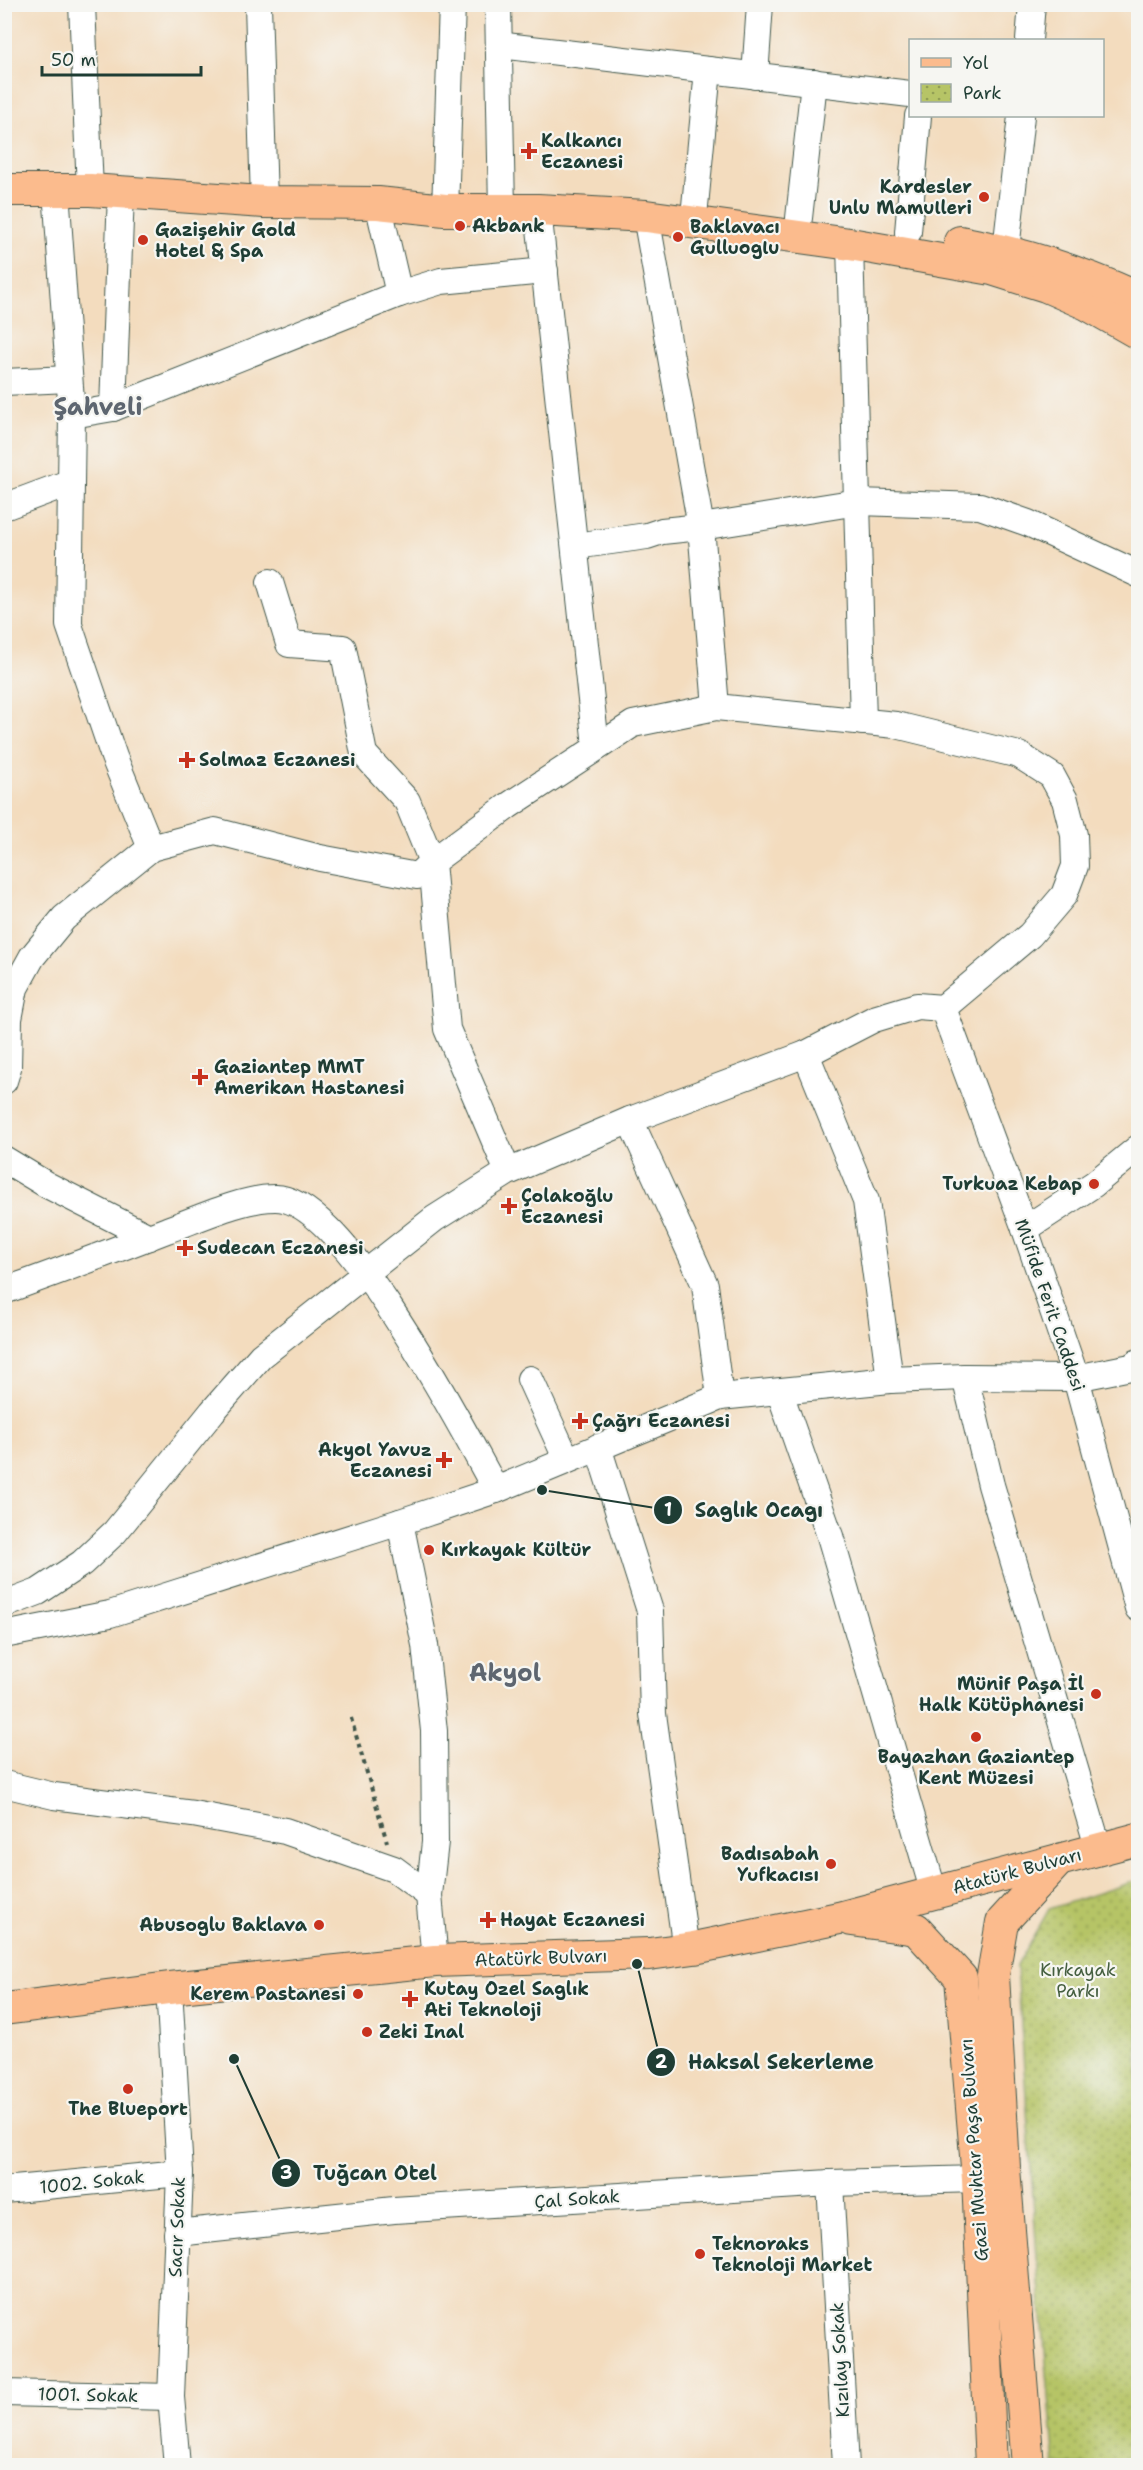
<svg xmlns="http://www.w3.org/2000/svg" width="1143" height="2470" viewBox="0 0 1143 2470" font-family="'Shantell Sans',sans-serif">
  <defs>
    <pattern id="park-dots" width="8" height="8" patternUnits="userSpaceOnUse" patternTransform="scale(1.5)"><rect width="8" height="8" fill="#b6c466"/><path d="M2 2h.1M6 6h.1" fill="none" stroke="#93a055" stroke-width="1.8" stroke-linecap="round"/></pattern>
  </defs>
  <rect width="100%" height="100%" fill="#f6f6f2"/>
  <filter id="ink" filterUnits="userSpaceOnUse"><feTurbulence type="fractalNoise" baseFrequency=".0167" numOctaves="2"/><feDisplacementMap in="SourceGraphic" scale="12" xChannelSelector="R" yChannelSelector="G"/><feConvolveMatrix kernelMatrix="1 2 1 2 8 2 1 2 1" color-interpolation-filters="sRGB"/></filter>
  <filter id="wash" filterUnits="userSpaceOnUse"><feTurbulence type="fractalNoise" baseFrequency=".008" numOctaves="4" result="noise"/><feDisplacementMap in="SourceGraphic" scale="24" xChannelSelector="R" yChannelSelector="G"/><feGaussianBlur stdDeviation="1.35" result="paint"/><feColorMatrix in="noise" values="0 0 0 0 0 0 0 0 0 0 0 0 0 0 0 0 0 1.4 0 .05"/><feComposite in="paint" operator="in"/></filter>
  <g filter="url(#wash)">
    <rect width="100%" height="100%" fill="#f3dcbe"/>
    <polygon fill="url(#park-dots)" stroke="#6a804d" stroke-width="1.5" points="1138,1880 1138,2465 1055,2465 1038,2271 1017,1966 1049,1909"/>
  </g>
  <g filter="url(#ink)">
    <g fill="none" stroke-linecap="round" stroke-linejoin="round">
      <defs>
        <g id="minor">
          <polyline points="82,4 90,190"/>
          <polyline points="258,4 264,202"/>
          <polyline points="498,4 502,210"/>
          <polyline points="1029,40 1032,4"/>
          <polyline points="499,45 910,94"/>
          <polyline points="755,76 760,4"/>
          <polyline points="56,190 72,415 69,625 114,757 151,848"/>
          <polyline points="378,203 399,294"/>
          <polyline points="695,206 708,70"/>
          <polyline points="445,210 452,4"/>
          <polyline points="538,210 596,746"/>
          <polyline points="646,216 701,527 716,707"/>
          <polyline points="799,218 814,82"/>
          <polyline points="908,232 918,116"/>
          <polyline points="850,244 863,722"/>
          <polyline points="1006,250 1021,116"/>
          <polyline points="4,382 69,379"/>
          <polyline points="113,408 121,193"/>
          <polyline points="72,415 113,408 399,294 441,281 545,271"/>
          <polyline points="4,507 71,482"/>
          <polyline points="575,546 647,536 662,531 701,527 858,502 980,506 1028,523 1138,574"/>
          <polyline points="943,1008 1025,1229 1076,1378 1138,1608"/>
          <polyline points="806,1054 866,1201 890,1380"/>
          <polyline points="4,1081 8,1068 9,1019 15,988 32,957 64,918 151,848 215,831 320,858 417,876 432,862 407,801 364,754 343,648 289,644 270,582"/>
          <polyline points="630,1120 705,1285 720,1397"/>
          <polyline points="4,1159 47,1185 149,1237"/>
          <polyline points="1025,1229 1094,1184 1138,1148"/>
          <path d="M4,1291C59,1271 113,1251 167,1230C198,1219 242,1198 275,1198C343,1197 464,1432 496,1490"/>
          <polyline points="965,1377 991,1485 1099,1850"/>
          <polyline points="530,1379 567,1460"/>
          <polyline points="780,1393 830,1536 934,1893"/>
          <polyline points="598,1447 650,1611 653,1714 686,1950"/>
          <polyline points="400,1522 425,1645 434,1731 435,1842 429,1895 435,1961"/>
          <polyline points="4,1605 38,1592 82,1563 115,1532 212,1412 261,1356 434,1219 508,1172 630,1120 806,1054 874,1019 917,1006 943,1008 1030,935 1064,895 1075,866 1074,835 1065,800 1052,776 1019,755 896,725 716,707 633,724 508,806 432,862 447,1029 508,1172"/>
          <polyline points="4,1635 110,1614 400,1522 496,1490 720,1397 890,1380 965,1377 1076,1378 1131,1367 1138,1362"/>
          <polyline points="4,1784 54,1796 193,1814 285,1831 394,1869 429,1895"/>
          <polyline points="169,1988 180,2173 171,2397 177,2466"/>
          <polyline points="830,2183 846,2466"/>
          <polyline points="4,2190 180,2173"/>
          <polyline points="177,2233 394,2210 830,2183 978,2179"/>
          <polyline points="4,2393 171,2397"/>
        </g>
        <g id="major">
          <polyline points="4,190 90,190 264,202 378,203 445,210 538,210 646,216 850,244 992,269 1046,286 1087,304 1138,333"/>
          <path d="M960,242C1021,253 1081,272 1138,298"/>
          <polyline points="852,1920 916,1929 961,1978 978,2179 991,2466"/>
          <polyline points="4,2009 169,1988 435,1961 649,1954 694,1948 839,1918 1138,1839"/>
          <polyline points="1028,2466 1004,2168 993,1975 1002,1922 1059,1860"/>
        </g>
      </defs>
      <use href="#minor" stroke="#3f5549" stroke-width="28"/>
      <use href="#major" stroke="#3f5549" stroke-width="34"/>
      <polyline stroke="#3f5549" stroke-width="4" stroke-dasharray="4.5 4.5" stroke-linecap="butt" points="351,1718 387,1842"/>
      <use href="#minor" stroke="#fff" stroke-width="26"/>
      <use href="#major" stroke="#fbbb8d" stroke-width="32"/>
    </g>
  </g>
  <g fill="#c8321e" stroke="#f6f6f2" stroke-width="2">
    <path d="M526 142h6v6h6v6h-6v6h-6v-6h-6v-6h6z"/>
    <circle cx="984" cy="197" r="6"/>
    <circle cx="460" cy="226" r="6"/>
    <circle cx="678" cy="237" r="6"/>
    <circle cx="143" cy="240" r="6"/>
    <path d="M184 751h6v6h6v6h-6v6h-6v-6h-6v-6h6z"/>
    <path d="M197 1068h6v6h6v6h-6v6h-6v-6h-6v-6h6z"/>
    <circle cx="1094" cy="1184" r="6"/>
    <path d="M506 1197h6v6h6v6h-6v6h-6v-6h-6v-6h6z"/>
    <path d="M182 1239h6v6h6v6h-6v6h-6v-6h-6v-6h6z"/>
    <path d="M577 1412h6v6h6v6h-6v6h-6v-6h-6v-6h6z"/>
    <path d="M441 1451h6v6h6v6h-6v6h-6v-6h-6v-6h6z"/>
    <circle cx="429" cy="1550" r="6"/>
    <circle cx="1096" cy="1694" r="6"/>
    <circle cx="976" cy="1737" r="6"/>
    <circle cx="831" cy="1864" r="6"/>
    <path d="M485 1911h6v6h6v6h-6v6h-6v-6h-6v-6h6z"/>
    <circle cx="319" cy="1925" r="6"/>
    <circle cx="358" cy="1994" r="6"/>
    <path d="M407 1990h6v6h6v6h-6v6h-6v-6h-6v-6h6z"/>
    <circle cx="367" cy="2032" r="6"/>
    <circle cx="128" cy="2089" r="6"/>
    <circle cx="700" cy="2254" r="6"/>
  </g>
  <g text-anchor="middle" stroke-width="4.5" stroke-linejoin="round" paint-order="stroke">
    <g font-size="18" font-weight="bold" fill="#1f3d34" stroke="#f6f6f2" text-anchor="start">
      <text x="541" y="147">Kalkancı<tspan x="541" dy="21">Eczanesi</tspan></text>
      <text x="972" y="193" text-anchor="end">Kardesler<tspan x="972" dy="21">Unlu Mamulleri</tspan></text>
      <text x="472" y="232">Akbank</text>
      <text x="690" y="233">Baklavacı<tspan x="690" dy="21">Gulluoglu</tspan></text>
      <text x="155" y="236">Gazişehir Gold<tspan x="155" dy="21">Hotel &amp; Spa</tspan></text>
      <text x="199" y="766">Solmaz Eczanesi</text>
      <text x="214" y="1073">Gaziantep MMT<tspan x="214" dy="21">Amerikan Hastanesi</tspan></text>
      <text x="1082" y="1190" text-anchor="end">Turkuaz Kebap</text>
      <text x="521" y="1202">Çolakoğlu<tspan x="521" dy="21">Eczanesi</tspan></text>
      <text x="197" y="1254">Sudecan Eczanesi</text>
      <text x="592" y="1427">Çağrı Eczanesi</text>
      <text x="432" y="1456" text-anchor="end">Akyol Yavuz<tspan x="432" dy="21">Eczanesi</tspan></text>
      <text x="441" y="1556">Kırkayak Kültür</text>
      <text x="1084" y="1690" text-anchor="end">Münif Paşa İl<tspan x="1084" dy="21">Halk Kütüphanesi</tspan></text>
      <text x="976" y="1763" text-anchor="middle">Bayazhan Gaziantep<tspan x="976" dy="21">Kent Müzesi</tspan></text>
      <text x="819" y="1860" text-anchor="end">Badısabah<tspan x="819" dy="21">Yufkacısı</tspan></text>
      <text x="500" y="1926">Hayat Eczanesi</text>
      <text x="307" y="1931" text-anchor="end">Abusoglu Baklava</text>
      <text x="424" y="1995">Kutay Ozel Saglık<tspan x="424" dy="21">Ati Teknoloji</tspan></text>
      <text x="346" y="2000" text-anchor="end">Kerem Pastanesi</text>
      <text x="379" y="2038">Zeki Inal</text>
      <text x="128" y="2115" text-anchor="middle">The Blueport</text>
      <text x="712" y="2250">Teknoraks<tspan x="712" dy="21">Teknoloji Market</tspan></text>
    </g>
    <g font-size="18" fill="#1f3d34" stroke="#f6f6f2">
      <text transform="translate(1050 1305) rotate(71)" y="6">Müfide Ferit Caddesi</text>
      <text transform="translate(1017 1871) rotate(-15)" y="6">Atatürk Bulvarı</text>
      <text transform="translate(541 1958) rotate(-2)" y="6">Atatürk Bulvarı</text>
      <text transform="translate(974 2150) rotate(-94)" y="6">Gazi Muhtar Paşa Bulvarı</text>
      <text transform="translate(92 2182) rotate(-6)" y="6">1002. Sokak</text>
      <text transform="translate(577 2199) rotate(-4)" y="6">Çal Sokak</text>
      <text transform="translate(177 2227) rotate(-88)" y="6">Sacır Sokak</text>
      <text transform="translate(840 2360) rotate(-93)" y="6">Kızılay Sokak</text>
      <text transform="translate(88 2395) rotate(1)" y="6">1001. Sokak</text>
    </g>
    <g font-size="18" fill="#455f40" stroke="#f6f6f2">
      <text x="1078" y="1976">Kırkayak<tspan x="1078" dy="21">Parkı</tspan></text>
    </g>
    <g font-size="24" font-weight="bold" fill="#5e6670" stroke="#f6f6f2">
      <text x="98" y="415">Şahveli</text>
      <text x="505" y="1681">Akyol</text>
    </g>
  </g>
  <path fill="none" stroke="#1f3d34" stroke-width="2" d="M542 1490L668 1510M637 1964L661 2062M234 2059L286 2173"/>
  <g fill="#1f3d34" stroke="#f6f6f2" stroke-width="2">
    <circle cx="542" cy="1490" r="6"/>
    <circle cx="637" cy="1964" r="6"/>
    <circle cx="234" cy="2059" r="6"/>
    <circle cx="668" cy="1510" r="15"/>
    <circle cx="661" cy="2062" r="15"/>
    <circle cx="286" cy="2173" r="15"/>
  </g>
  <g font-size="18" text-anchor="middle" font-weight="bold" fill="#fff">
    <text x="668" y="1516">1</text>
    <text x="661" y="2068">2</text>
    <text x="286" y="2179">3</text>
  </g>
  <g font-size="20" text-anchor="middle" font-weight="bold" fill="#1f3d34" stroke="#f6f6f2" stroke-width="4.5" stroke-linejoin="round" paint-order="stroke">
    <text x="759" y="1517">Saglık Ocagı</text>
    <text x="781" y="2069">Haksal Sekerleme</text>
    <text x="375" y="2180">Tuğcan Otel</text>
  </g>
  <rect width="1143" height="2470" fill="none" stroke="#f6f6f2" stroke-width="24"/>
  <rect x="909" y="39" width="195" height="78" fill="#f6f6f2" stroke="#a0aca6" stroke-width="1.5"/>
  <rect x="921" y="58" width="30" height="9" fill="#fbbb8d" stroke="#a0aca6" stroke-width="1.5"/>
  <text x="963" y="69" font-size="18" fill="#1f3d34">Yol</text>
  <rect x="921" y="84" width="30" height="18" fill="url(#park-dots)" stroke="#a0aca6" stroke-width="1.5"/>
  <text x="963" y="99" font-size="18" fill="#1f3d34">Park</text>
  <path d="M42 66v9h159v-9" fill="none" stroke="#1f3d34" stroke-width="3"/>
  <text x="51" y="66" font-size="18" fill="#1f3d34" stroke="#f6f6f2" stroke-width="4.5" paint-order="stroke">50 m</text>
</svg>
